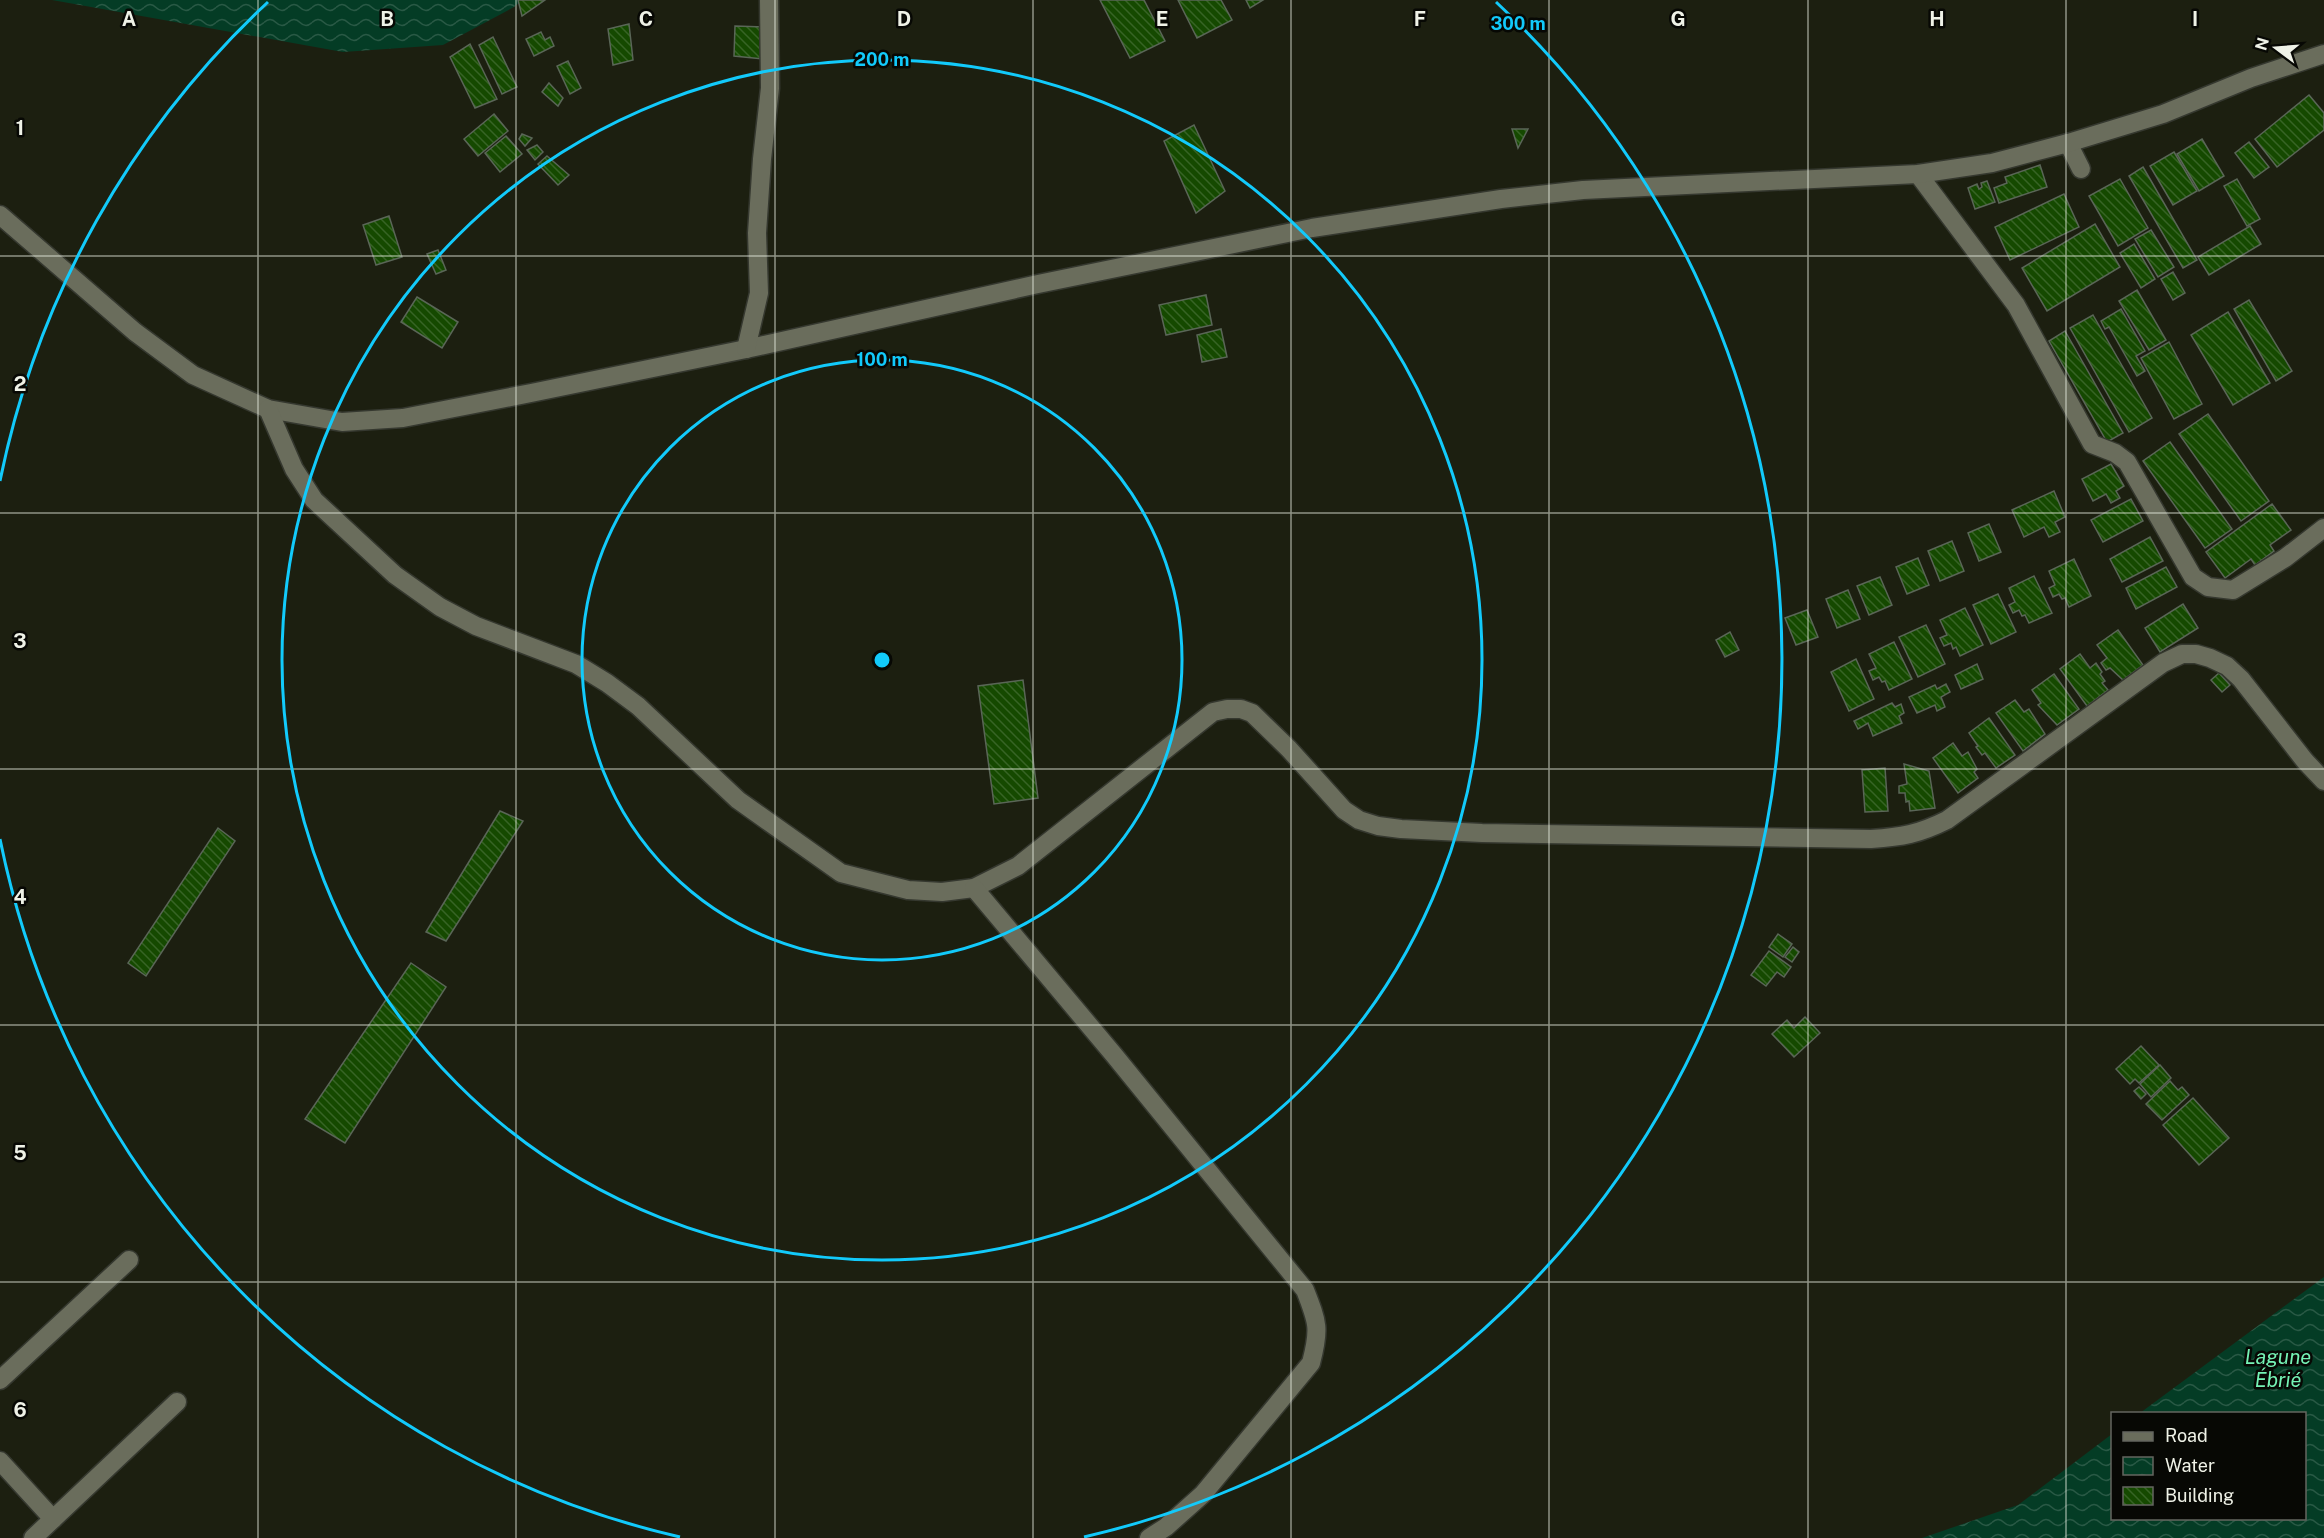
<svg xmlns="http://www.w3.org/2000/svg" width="2324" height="1538" viewBox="0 0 2324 1538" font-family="'Public Sans',sans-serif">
  <defs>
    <pattern id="water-waves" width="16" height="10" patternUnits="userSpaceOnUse" patternTransform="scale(1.5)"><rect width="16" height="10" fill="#043c25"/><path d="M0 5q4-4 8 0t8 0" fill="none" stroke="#295945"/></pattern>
    <pattern id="building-back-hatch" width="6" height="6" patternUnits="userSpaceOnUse" patternTransform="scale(1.5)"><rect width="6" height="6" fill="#154900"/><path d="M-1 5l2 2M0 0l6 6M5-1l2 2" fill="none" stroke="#376425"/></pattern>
  </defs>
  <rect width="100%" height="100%" fill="#1c1f10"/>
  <g fill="url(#water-waves)">
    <polygon points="52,0 522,0 514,7 443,45 343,52"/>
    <polygon points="2324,1277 2324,1538 1922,1538 2018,1505 2112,1434 2112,1518 2304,1518 2304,1414 2140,1413"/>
  </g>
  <g fill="url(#building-back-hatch)" stroke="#5a6657" stroke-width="1.5">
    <polygon points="518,0 545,0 522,16"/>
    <polygon points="1100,0 1144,0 1165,41 1130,58"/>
    <polygon points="1178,0 1221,0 1232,20 1197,38"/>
    <polygon points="1246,0 1263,0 1250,8"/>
    <polygon points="629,24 633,60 613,65 608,29"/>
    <polygon points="735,26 764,27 763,59 734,56"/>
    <polygon points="541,32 545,40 550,37 554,46 534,56 526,39"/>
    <polygon points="493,37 517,87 502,94 479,45"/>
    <polygon points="470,44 497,99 475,108 450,57"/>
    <polygon points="568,61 581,88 570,94 557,66"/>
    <polygon points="549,83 563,98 558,106 542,92"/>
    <polygon points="2309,95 2324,113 2324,130 2277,167 2255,139"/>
    <polygon points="494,114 508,131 478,156 464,139"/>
    <polygon points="1194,125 1225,191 1196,213 1164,141"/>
    <polygon points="1512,129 1528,129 1518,148"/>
    <polygon points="522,134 532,138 525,146 519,139"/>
    <polygon points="506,136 522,154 500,172 485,153"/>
    <polygon points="2202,139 2224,176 2199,191 2177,154"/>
    <polygon points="2249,142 2269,167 2254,178 2235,153"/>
    <polygon points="537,145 543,152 535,160 527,150"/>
    <polygon points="2174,152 2197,191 2173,205 2150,166"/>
    <polygon points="547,156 569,175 558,185 538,164"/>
    <polygon points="2040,165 2047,187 1999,203 1994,188 2007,183 2005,177"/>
    <polygon points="2143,167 2197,260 2183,268 2129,176"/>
    <polygon points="2120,179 2148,228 2118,246 2089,196"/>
    <polygon points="2237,179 2260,219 2247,226 2224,186"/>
    <polygon points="1987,181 1995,202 1975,209 1968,188 1977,184 1979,189 1982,187 1981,183"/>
    <polygon points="2064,194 2079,227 2010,260 1995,227"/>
    <polygon points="389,216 402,257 376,265 363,225"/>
    <polygon points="2095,224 2120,267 2047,311 2022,268"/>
    <polygon points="2250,226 2261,244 2209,275 2198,257"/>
    <polygon points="2151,230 2174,267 2158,277 2135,239"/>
    <polygon points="2134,244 2155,279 2141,288 2120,253"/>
    <polygon points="438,250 446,270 436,274 427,254"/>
    <polygon points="2173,272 2185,293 2173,300 2161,279"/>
    <polygon points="2137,290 2166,340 2149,350 2119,301"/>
    <polygon points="1206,295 1212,325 1166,335 1159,305"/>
    <polygon points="417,297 458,322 442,348 401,322"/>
    <polygon points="2249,300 2292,371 2276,381 2234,309"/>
    <polygon points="2121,309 2145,351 2136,356 2145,371 2137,376 2109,327 2105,329 2101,321"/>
    <polygon points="2228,312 2270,383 2233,405 2191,335"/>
    <polygon points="2093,315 2152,418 2129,432 2070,328"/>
    <polygon points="1221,329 1227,357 1202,362 1197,335"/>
    <polygon points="2065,331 2123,433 2107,442 2049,341"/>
    <polygon points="2169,342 2202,404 2174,419 2141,358"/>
    <polygon points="2208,414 2269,501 2241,521 2179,434"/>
    <polygon points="2170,442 2232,529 2205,548 2143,461"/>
    <polygon points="2111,464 2124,486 2116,491 2120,498 2111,503 2106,494 2093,501 2082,479"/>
    <polygon points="2054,491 2065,517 2055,522 2060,532 2049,537 2044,527 2024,537 2012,510"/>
    <polygon points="2131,499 2143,521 2103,542 2091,520"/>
    <polygon points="2272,504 2291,530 2270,545 2274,551 2255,565 2251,559 2225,578 2206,552"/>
    <polygon points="1989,524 2001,552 1979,561 1968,533"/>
    <polygon points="2150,537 2163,561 2122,582 2110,559"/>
    <polygon points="1952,541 1964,571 1940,581 1928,551"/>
    <polygon points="1918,558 1929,585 1907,594 1896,567"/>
    <polygon points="2074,559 2091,596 2069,607 2065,598 2062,599 2059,594 2053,597 2049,588 2055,585 2049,571"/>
    <polygon points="2166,567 2177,587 2136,609 2126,588"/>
    <polygon points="2034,576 2052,613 2029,623 2025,615 2022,616 2019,610 2013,613 2009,605 2015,602 2009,588"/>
    <polygon points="1880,577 1892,605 1869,615 1857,586"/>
    <polygon points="1848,590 1860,619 1837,628 1826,599"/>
    <polygon points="1998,594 2016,632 1991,644 1973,605"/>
    <polygon points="2183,604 2198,628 2160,652 2145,628"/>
    <polygon points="1965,608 1983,645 1960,656 1956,647 1953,649 1951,643 1944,646 1940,638 1947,635 1940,620"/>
    <polygon points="1807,610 1818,637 1796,645 1785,618"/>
    <polygon points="1926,625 1945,664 1918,677 1899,637"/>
    <polygon points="2118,630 2143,665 2123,680 2110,668 2106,670 2101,663 2107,658 2097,645"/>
    <polygon points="1730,632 1739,650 1725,657 1716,640"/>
    <polygon points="1894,642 1912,679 1889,690 1885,681 1882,682 1879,677 1873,680 1869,671 1876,668 1869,654"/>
    <polygon points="2080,654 2090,668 2096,663 2102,672 2100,674 2105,681 2102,683 2108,690 2087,706 2060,669"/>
    <polygon points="1856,659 1874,699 1849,711 1831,672"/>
    <polygon points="1977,664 1983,679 1961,689 1955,675"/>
    <polygon points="2219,673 2230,685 2222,692 2211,680"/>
    <polygon points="2054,674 2079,709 2057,725 2038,705 2041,703 2032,690"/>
    <polygon points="1023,680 1038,798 994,804 978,686"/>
    <polygon points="1946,684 1950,692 1941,697 1945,707 1937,711 1935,705 1917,713 1909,697 1935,685 1937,689"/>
    <polygon points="2015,700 2024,712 2029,709 2045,734 2023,751 1996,713"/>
    <polygon points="1892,703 1895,707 1901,704 1904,713 1899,716 1902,723 1873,736 1868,723 1858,729 1854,721"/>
    <polygon points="1989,718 2015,755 1996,768 1985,753 1982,755 1976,747 1978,746 1969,733"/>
    <polygon points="1953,743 1962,756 1968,752 1977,769 1974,772 1978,778 1958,793 1933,758"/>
    <polygon points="1904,764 1929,771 1935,808 1910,811 1909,801 1906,802 1905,793 1899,793 1899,786 1907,784"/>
    <polygon points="1885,768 1888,811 1865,812 1862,770"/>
    <polygon points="500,811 523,821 446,941 426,932"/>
    <polygon points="218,828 235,841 146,976 128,963"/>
    <polygon points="1778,934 1792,944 1783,957 1769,947"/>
    <polygon points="1793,947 1799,952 1792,962 1785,957"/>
    <polygon points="1769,951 1791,967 1784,977 1777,972 1766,986 1751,975"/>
    <polygon points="411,963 446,987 345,1143 305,1119"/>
    <polygon points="1805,1017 1820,1033 1794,1057 1772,1034 1787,1020 1794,1028"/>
    <polygon points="2141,1046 2159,1065 2139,1083 2135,1079 2130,1084 2116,1069"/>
    <polygon points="2160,1065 2171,1078 2151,1097 2140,1084"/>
    <polygon points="2170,1081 2178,1090 2182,1087 2189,1095 2162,1120 2146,1104"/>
    <polygon points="2139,1087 2146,1094 2141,1099 2134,1091"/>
    <polygon points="2193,1098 2229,1138 2199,1165 2163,1125"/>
  </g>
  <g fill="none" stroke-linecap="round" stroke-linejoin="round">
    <defs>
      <g id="minor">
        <polyline points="2068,143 2081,169"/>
        <polyline points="1918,174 2016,305 2092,444 2115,453 2127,462 2193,577 2208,587 2233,590 2285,558 2324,528"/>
        <polyline points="0,215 135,332 193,375 268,409 342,422 403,418 531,393 746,349 1038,284 1312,228 1501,199 1583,190 1918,174 1992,163 2068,143 2163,114 2251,78 2324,54"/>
        <polyline points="746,349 759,293 757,233 762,159 770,88 769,0"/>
        <path d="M268,409L294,469L314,500L395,575L440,607L476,626L576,664L607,683L638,706L738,800L841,873L908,890L942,892L974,888L1018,866L1213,712L1227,709H1241L1252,713L1289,749L1344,810L1359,820L1378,826L1401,829L1482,833L1871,839C1902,837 1919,834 1947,820L2163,663L2182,654H2196L2210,658L2227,666L2241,679L2305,761L2324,781"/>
        <path d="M974,888L1114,1055L1305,1290C1318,1323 1320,1329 1311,1363L1203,1494L1166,1527L1149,1538"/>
        <polyline points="0,1380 129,1260"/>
        <polyline points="0,1461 53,1519"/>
        <polyline points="33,1538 177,1402"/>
      </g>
    </defs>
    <use href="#minor" stroke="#35382f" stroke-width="21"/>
    <use href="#minor" stroke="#6a6d5c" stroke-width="18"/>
  </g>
  <path fill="none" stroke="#eff2e7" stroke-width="1.5" stroke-opacity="0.55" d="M258,0V1538M516,0V1538M775,0V1538M1033,0V1538M1291,0V1538M1549,0V1538M1808,0V1538M2066,0V1538M0,256H2324M0,513H2324M0,769H2324M0,1025H2324M0,1282H2324"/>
  <g fill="none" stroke="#12cafb" stroke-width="3">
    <circle cx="882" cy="660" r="300"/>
    <circle cx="882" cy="660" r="600"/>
    <path d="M680 1537A900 900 0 0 1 0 839M0 481A900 900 0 0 1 268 2M1496 2A900 900 0 0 1 1084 1537"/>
  </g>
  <g text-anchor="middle" stroke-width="5" stroke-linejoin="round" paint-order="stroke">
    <g font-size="20" font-style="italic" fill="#75f3b5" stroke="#070804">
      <text x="2278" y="1364">Lagune<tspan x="2278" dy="23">Ébrié</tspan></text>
    </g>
  </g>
  <g font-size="20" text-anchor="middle" font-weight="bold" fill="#eff2e7" stroke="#070804" stroke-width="5" stroke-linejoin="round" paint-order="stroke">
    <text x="129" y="26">A</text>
    <text x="387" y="26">B</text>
    <text x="646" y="26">C</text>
    <text x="904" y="26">D</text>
    <text x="1162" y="26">E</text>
    <text x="1420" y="26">F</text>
    <text x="1678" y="26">G</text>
    <text x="1937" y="26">H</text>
    <text x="2195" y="26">I</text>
    <text x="20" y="135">1</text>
    <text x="20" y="391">2</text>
    <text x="20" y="648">3</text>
    <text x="20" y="904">4</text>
    <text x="20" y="1160">5</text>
    <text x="20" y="1417">6</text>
  </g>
  <circle cx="882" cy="660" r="9" fill="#12cafb" stroke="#070804" stroke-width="3"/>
  <g font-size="18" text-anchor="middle" font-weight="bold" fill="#12cafb" stroke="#070804" stroke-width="5" stroke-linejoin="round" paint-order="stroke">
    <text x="1518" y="30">300 m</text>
    <text x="882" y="66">200 m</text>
    <text x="882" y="366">100 m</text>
  </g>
  <rect x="2111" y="1412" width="195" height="108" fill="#070804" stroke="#64665f" stroke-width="1.5"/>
  <rect x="2123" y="1432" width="30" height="9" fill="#6a6d5c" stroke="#64665f" stroke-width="1.5"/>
  <text x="2165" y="1442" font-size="18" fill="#eff2e7">Road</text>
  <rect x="2123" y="1457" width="30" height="18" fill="url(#water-waves)" stroke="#64665f" stroke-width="1.5"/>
  <text x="2165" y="1472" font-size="18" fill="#eff2e7">Water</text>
  <rect x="2123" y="1487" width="30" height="18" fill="url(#building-back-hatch)" stroke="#64665f" stroke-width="1.5"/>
  <text x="2165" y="1502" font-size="18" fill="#eff2e7">Building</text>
  <g transform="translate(2276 48) rotate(286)" stroke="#070804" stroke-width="4.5" paint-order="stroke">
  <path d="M0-4.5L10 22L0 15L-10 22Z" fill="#eff2e7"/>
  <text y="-9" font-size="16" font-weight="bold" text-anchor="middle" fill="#eff2e7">N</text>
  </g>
</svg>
